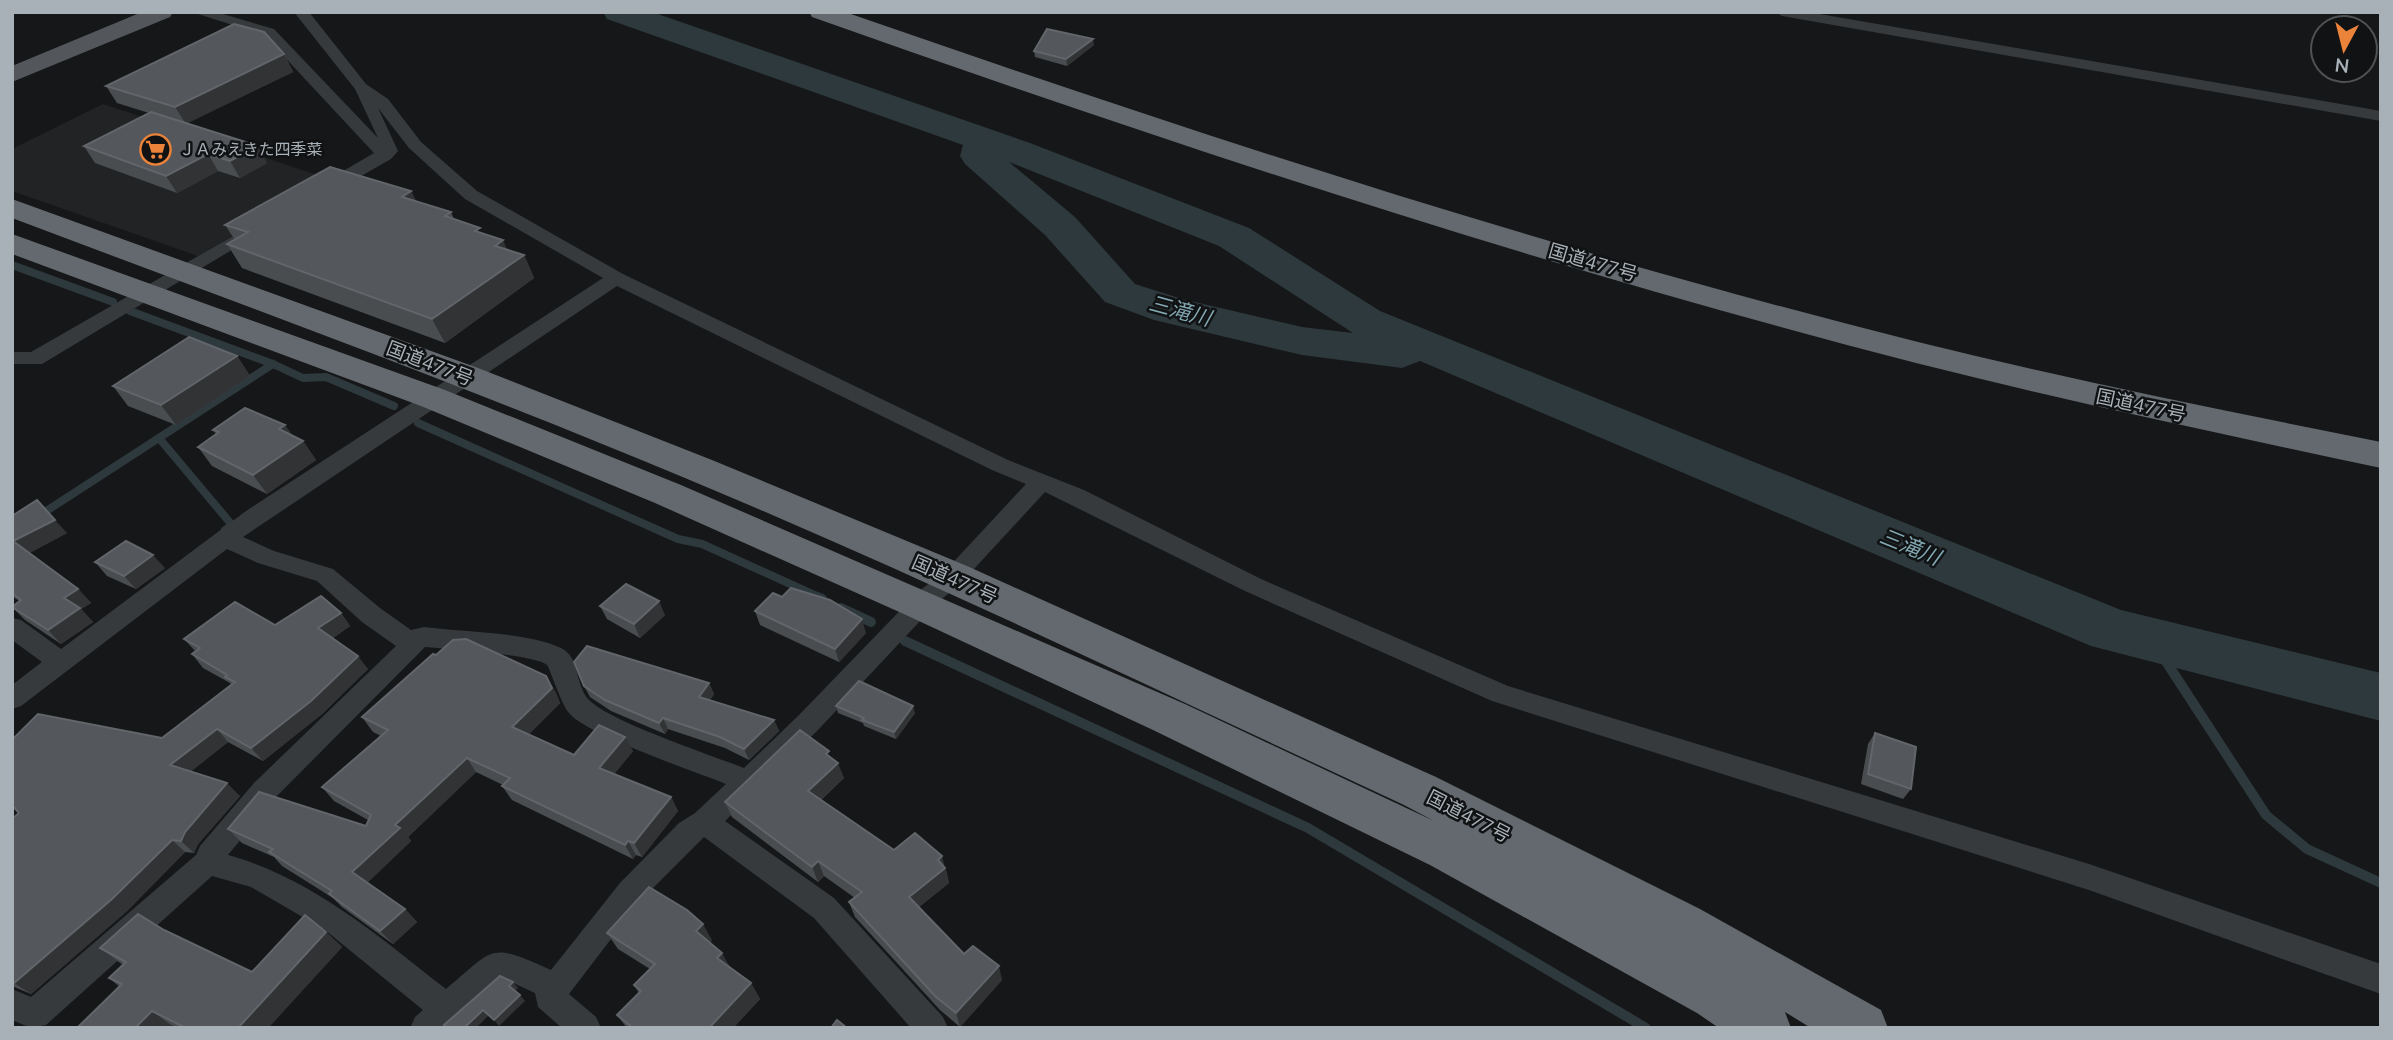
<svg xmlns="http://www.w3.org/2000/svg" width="2393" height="1040" viewBox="0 0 2393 1040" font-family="Mulish,'Noto Sans JP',sans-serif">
  <rect width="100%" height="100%" fill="#161718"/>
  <polygon fill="#222325" points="103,104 329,179 198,256 12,191 12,149"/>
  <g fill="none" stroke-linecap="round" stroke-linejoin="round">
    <g stroke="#2d393c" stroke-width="8">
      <polyline points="12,265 113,302"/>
      <polyline points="130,311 273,364 303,378 326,377 394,406"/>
      <polyline points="418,423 678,539 702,544 821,598"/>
      <polyline points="159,438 232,525 225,530"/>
      <polyline points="37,517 273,364"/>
    </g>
    <g stroke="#2d393c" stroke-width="10">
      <polyline points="817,597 822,599"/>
      <polyline points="841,608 871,622"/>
      <polyline points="2152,640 2266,815 2307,849 2381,883"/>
      <polyline points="905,641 1308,828 1646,1028"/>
    </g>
    <path fill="#2d393c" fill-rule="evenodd" d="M603,12H652L1030,143L1249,228L1380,311L2121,610L2381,673V721L2091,646L1420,361L1402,368L1302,355L1154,320L1105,302L1045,235L965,164L960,156L963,145L607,19ZM1009,162L1219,246L1353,333L1302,327L1182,299L1135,284L1075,217Z"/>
    <g fill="#373a3d" fill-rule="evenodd">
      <path d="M192,12H216L274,29L378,138L355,89L294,12H309L366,84L388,99L421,142L477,191L623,274L1008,460L1084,490L1261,579L1508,686L2089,864L2381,964V994L2089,890L1492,701L1245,591L1045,492L961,583L936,604L818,730L725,821L834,898L943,1017L948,1028H911L814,918L704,837L640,901L569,994L596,1017L601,1028H562L538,1007L535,993L505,979L449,1028H410L415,1017L423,1010L325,930L251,887L212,876L46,1025L31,1028L12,1020V989L31,997L196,855L200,846L254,783L396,646L362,622L317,581L258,563L227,549L21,706L12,709V685L42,662L12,640V618L21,620L61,649L246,511L603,278L465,199L409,148L378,108L398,151L391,159L333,192H321L318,188L321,184L374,153L264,35ZM617,286L992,470L1026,484L945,571L918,592L800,714L744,768C711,755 608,721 588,699C575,684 580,657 561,648C527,632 462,632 424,627L411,630L380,608L333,569L274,551L243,537ZM425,647C446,649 534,654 547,665C549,666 561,704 569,713C587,735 694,771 726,784L695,813L679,823L620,883L551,970C488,942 496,947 446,989C378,936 312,878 228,855L274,799Z"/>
      <polygon points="1775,12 1808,12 2381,111 2381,121 1782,16"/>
      <polygon points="254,224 260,225 263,229 260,233 42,364 12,364 12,352 31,352"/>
    </g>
    <polygon fill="#53575c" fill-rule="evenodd" points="142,12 173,12 170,17 12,82 12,66"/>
    <g fill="#63696e" fill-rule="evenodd">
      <path d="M809,12H845C1199,135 1555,251 1918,342C2071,380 2226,411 2381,442V468C2226,435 2070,402 1916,363C1543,267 1176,146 812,17Z"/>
      <path d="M12,199L478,368L712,460L967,566L1436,777L1700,909L1881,1010L1888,1028H1811L1785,1012L1791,1028H1719L1697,1013L1430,865L1153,730L906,615L655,503L421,406L12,254V234L445,390L681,485L1185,704L1434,821L1404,805C1165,694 928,579 685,478C463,385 237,303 12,218Z"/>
    </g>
  </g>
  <g fill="#4a4d50">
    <polygon points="1094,45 1067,66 1035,57 1034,51"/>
    <polygon points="284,54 293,72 187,123 267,163 240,178 218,171 177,193 95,163 84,146 149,113 117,103 106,86"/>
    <polygon points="411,191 416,201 451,212 454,219 483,234 507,249 524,255 534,278 445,343 242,268 227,244 235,240 225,225"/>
    <polygon points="237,356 250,376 176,425 128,406 113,386"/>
    <polygon points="285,425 292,435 303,441 316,460 267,494 212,466 198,447 216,434 213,430"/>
    <polygon points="12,516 67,533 29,553 78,589 91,603 81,609 93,622 61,644 25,620 12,607 19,601 12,596"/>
    <polygon points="95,562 165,568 136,589 107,576"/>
    <polygon points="782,597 866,633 839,662 760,625 755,611"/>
    <polygon points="600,606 665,615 640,638 607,619"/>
    <polygon points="341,613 350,626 333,638 368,669 322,714 263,761 228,742 191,771 240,796 198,844 194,853 185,852 127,911 31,994 12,986 12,819 19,813 12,740 162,738 232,685 230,683 203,668 192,654 196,652 184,639 275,625"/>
    <polygon points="709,683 714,694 710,700 774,720 779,731 749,760 725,748 668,729 665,734 611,711 590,697 584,686"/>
    <polygon points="555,691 560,703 529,734 574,755 633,751 614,774 671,797 678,811 642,857 636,855 633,859 512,800 502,786 503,785 476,772 408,837 411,841 367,883 405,909 417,922 393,944 342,907 333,898 282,866 274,857 242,843 228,829 366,826 368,820 334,801 322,787 381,736 373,732 362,717"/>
    <polygon points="836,706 915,713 896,739 864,726 863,723 838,713"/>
    <polygon points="1875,733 1911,789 1903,799 1861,784 1868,744"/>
    <polygon points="831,758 844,778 821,800 894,850 946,870 949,883 919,907 964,954 1002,980 960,1027 940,1010 855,917 849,902 855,898 824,876 818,882 732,817 725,802"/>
    <polygon points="164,930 252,972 326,932 342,947 268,1028 177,1028 171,1025 169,1028 109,978 123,965 100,948"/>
    <polygon points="607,933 712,940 710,943 729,967 751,983 760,999 733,1028 627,1028 617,1015 639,993 634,985 650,969 618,949"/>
  </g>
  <g fill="#313335">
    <polygon points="1093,39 1094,45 1067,66 1066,59"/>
    <polygon points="284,54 293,72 186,124 175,107"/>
    <polygon points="258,146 267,163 240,178 230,161"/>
    <polygon points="208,154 218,171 177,193 166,176"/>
    <polygon points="411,191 422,214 402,197"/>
    <polygon points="503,240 513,263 524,255 534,278 445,343 432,319 495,246"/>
    <polygon points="237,356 250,376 176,425 161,405"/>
    <polygon points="285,425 298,444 303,441 316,460 267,494 253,475 279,429"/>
    <polygon points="55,520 67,533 26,555 13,541"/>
    <polygon points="153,555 165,568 136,589 124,576"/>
    <polygon points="78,589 91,603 81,609 93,622 61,644 48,630 64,598"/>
    <polygon points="659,601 665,615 640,638 634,624"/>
    <polygon points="341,613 350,626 328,641 318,628"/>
    <polygon points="862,619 866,633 839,662 835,649"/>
    <polygon points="358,656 368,669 322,714 263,761 251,748"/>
    <polygon points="546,676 555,691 560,703 522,741 512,727"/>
    <polygon points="709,683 714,694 704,708 699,697"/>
    <polygon points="913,706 915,713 896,739 894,732"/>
    <polygon points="663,718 668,729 665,734 659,723"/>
    <polygon points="774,720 779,731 749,760 744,749"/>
    <polygon points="217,729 228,742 183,778 170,765"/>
    <polygon points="625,737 633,751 608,782 599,768"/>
    <polygon points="467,758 476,772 408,837 411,841 364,886 352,872 395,825"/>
    <polygon points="838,763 844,778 814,806 808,791"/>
    <polygon points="227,783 240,796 198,844 194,853 181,841 185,832"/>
    <polygon points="671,797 678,811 642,857 634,843"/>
    <polygon points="172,840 185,852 127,911 31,994 14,983"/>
    <polygon points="628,841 636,855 633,859 625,845"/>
    <polygon points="942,856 949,883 914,911 909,897 938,860"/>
    <polygon points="818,861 824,876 818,882 812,867"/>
    <polygon points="405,909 417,922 393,944 380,931"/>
    <polygon points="703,924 712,940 706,947 696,931"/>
    <polygon points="326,932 342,947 268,1028 238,1028"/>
    <polygon points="722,953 731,969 717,958"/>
    <polygon points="999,966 1002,980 960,1027 956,1013"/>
    <polygon points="513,982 518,988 514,992 509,986"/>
    <polygon points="751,983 760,999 733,1028 709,1028"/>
    <polygon points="520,995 525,1001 499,1026 494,1020"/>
    <polygon points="483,1010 488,1016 476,1028 464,1028"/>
    <polygon points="152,1011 171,1025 169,1028 135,1028"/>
  </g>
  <g fill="#54575b" stroke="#62656a" stroke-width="2">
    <polygon points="234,24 264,32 284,54 175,107 106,86"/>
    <polygon points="1047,29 1093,39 1066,59 1034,51"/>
    <polygon points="151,112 258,146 230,161 208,154 166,176 84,146"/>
    <polygon points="330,167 411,191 402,197 451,212 445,216 480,228 475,231 503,240 495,246 524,255 432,319 227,244 248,232 225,225"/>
    <polygon points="189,337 237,356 161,405 113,386"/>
    <polygon points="245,408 285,425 279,429 303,441 253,475 198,447 219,432 213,430"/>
    <polygon points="37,500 55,520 13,541 78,589 64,598 80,608 48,630 12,607 21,600 12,593 12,516"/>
    <polygon points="126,541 153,555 124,576 95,562"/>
    <polygon points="626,584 659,601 634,624 600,606"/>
    <polygon points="791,588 830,600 862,619 835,649 755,611 773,593 782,597"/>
    <polygon points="321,596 341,613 318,628 358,656 311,701 251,748 217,729 170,765 227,783 185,832 181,841 172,840 112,899 14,983 12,982 12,819 19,813 12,805 12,740 38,714 162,738 235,682 225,677 227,675 192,654 200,648 184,639 235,602 275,625"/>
    <polygon points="466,639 546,676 552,688 512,727 574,755 599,725 625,737 599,768 671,797 634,843 628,841 625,845 502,786 510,778 467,758 395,825 400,828 352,872 405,909 380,931 329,894 332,891 269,852 273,849 228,829 259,792 366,826 371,815 322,787 388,730 362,717 433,654 436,655 453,640"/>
    <polygon points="587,646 709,683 699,697 774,720 744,749 720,737 663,718 659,723 605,700 584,686 574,662"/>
    <polygon points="859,681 913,706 894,732 862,720 864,718 836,706"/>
    <polygon points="800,730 829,751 826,754 838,763 808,791 894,850 915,833 942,856 938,860 945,868 909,897 964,954 973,946 999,966 956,1013 936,997 849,902 862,892 818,861 812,867 725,802"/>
    <polygon points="1875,733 1916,747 1911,789 1868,774"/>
    <polygon points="649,887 687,910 703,924 696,931 722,953 717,958 751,983 709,1028 633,1028 617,1015 641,991 634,985 655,964 607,933"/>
    <polygon points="138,914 164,930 252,972 305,915 326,932 238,1028 186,1028 152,1011 135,1028 77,1028 122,984 109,978 126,962 100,948"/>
    <polygon points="500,976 513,982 509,986 520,995 494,1020 483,1010 464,1028 448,1028 444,1025"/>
    <polygon points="837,1020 847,1028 831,1028"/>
  </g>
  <defs>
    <symbol id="supermarket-ring" viewBox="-11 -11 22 22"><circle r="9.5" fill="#111213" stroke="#ec833a" stroke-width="1.5"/><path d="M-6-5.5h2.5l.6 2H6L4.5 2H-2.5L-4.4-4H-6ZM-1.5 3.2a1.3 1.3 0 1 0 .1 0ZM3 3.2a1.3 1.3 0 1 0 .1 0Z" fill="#ec833a"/></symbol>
  </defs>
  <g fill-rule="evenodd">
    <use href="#supermarket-ring" x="138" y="132" width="35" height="35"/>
  </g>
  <g text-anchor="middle" stroke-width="5" stroke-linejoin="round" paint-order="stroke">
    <g font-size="16" fill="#a9b1b8" stroke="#111213" text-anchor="start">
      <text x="179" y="155">ＪＡみえきた四季菜</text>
    </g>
    <g font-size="19" fill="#a9b1b8" stroke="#111213">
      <text transform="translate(1593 262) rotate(16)" y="7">国道477号</text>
      <text transform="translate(430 363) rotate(21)" y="7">国道477号</text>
      <text transform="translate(2141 405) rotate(12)" y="7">国道477号</text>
      <text transform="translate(955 579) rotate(24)" y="7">国道477号</text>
      <text transform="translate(1469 816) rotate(27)" y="7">国道477号</text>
    </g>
    <g font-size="21" font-style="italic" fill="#81a7b1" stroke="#111213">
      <text transform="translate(1180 311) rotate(15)" y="7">三滝川</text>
      <text transform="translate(1910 547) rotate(22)" y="7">三滝川</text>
    </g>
  </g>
  <rect width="2393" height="1040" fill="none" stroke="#a9b1b8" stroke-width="28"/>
  <g transform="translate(2344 49) rotate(187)"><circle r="33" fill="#111213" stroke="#4e5255" stroke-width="2"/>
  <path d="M0-5L12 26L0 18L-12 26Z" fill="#ec833a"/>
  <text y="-10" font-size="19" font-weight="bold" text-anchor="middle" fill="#a9b1b8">N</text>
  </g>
</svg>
